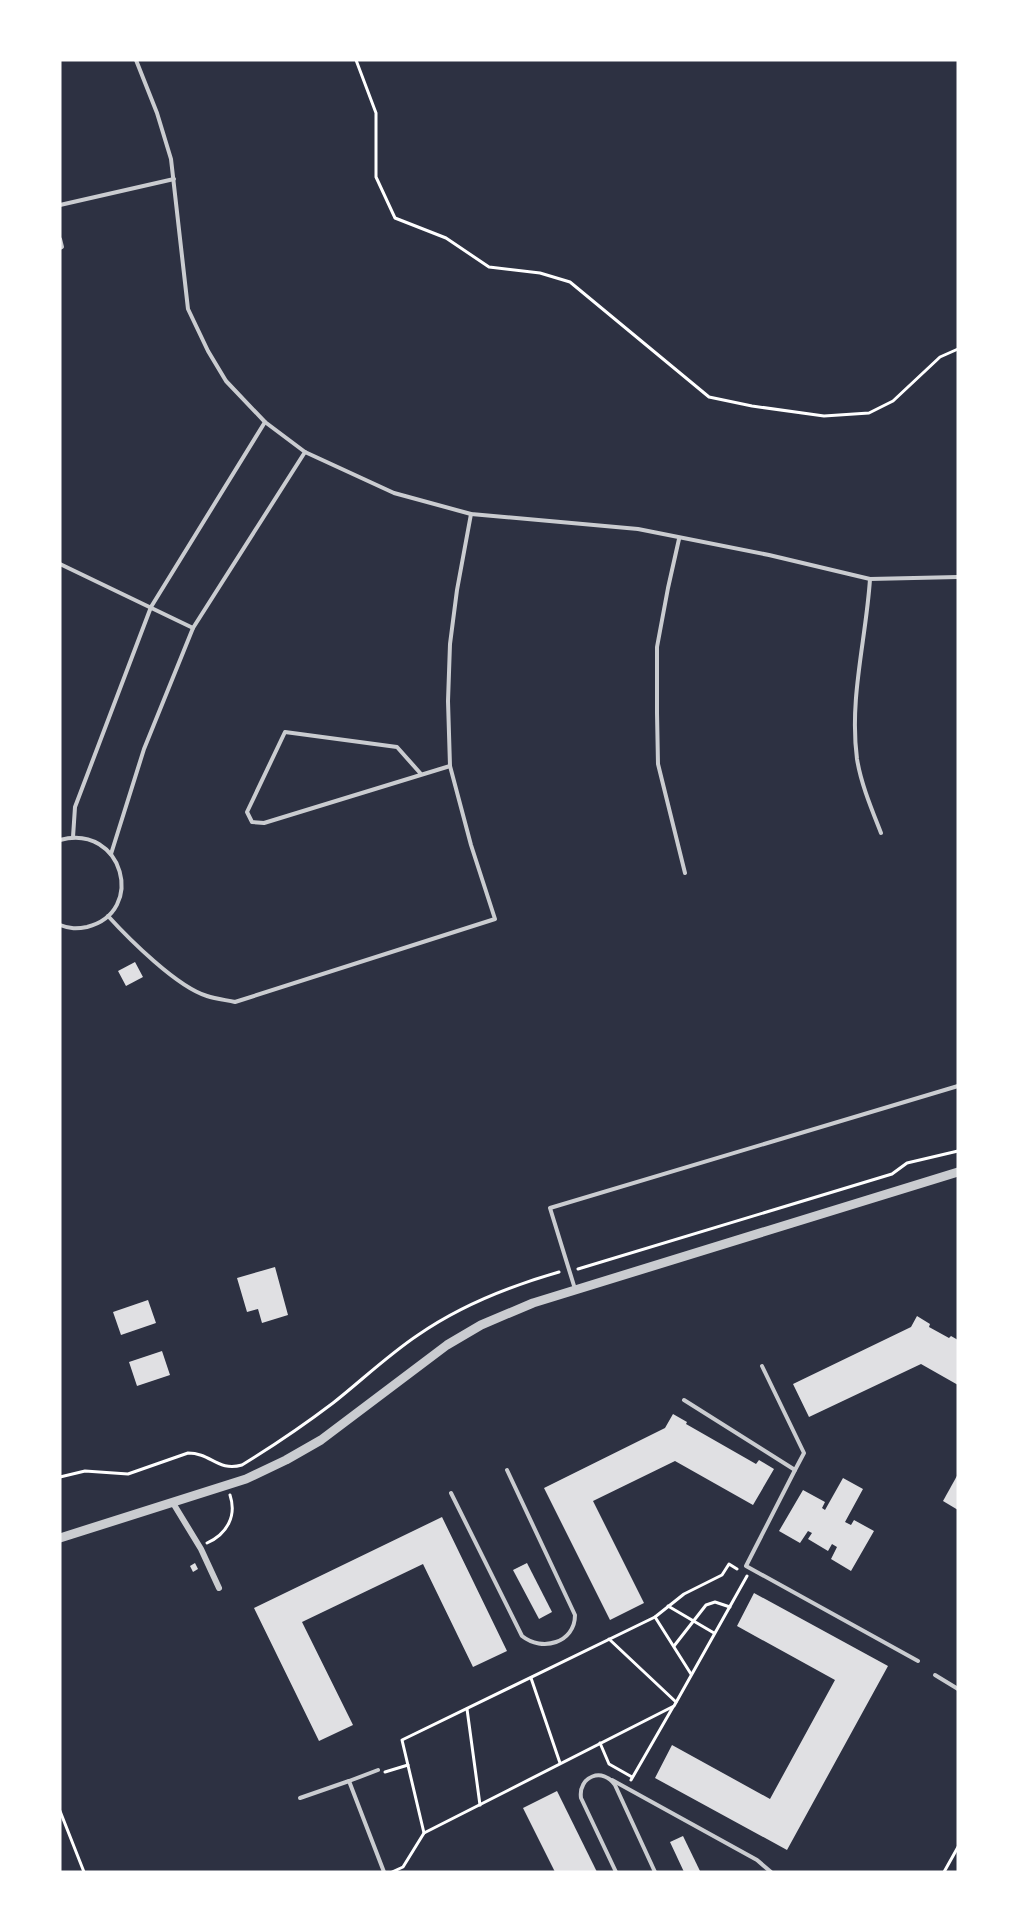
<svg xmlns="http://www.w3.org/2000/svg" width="1018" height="1932" viewBox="0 0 1018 1932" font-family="'Playfair Display',serif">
  <rect width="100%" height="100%" fill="#2d3142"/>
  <g fill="#e0e0e3">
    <polygon points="135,962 143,977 126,986 118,971"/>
    <polygon points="275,1267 288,1315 262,1323 258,1309 247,1312 237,1278"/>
    <polygon points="148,1300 156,1323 121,1335 113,1312"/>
    <polygon points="917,1316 930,1324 929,1327 949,1338 951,1336 958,1340 958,1385 921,1364 809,1417 793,1384 911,1327"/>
    <polygon points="162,1351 170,1375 137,1386 129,1362"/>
    <polygon points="673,1414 687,1422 686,1424 756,1464 759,1460 774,1469 753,1505 675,1461 593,1501 644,1603 610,1620 544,1488 665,1428"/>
    <polygon points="958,1474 958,1510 943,1501"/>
    <polygon points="843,1478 863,1489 845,1522 851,1525 854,1520 874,1531 851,1571 831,1559 837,1547 832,1544 828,1551 808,1539 812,1533 808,1531 800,1543 779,1531 803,1490 825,1502 822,1508 825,1510"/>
    <polygon points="442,1517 507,1651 473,1667 423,1564 302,1622 353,1725 319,1741 254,1608"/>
    <polygon points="195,1563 198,1569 193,1572 190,1566"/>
    <polygon points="527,1563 552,1612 539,1619 513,1570"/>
    <polygon points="754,1593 888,1666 787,1850 655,1778 672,1745 770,1799 835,1680 737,1626"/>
    <polygon points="557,1791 597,1872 555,1872 523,1808"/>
    <polygon points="683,1836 700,1871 697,1872 684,1872 670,1842"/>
  </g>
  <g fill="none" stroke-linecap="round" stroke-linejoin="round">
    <g stroke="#fff" stroke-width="3">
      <polyline points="356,60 376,113 376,177 395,218 446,238 489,267 540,273 570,282 709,397 752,406 824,416 869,413 893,401 940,357 958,349"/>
      <polyline points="578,1269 892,1174 907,1163 958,1151"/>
      <path d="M60,1477L85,1471L128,1474L188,1453C211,1453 218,1472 242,1465C273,1446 304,1425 333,1403C361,1381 388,1355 418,1335C461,1305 510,1286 559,1272"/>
      <path d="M207,1543C227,1534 237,1516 230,1495"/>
      <polyline points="737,1569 729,1564 722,1575 684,1594 655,1617 402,1740 424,1833 674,1706 747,1576"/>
      <polyline points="668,1606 714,1633"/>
      <polyline points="655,1617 691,1674"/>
      <polyline points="609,1639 676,1702"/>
      <polyline points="674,1646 706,1605 715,1602 730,1607"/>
      <polyline points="531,1678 560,1763"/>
      <polyline points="467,1709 480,1805"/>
      <polyline points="600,1743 609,1764 632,1777"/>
      <polyline points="385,1772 408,1765"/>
      <polyline points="631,1780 673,1707"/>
      <polyline points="60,1811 84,1872"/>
      <polyline points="392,1872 403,1867 424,1833"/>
      <polyline points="944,1872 958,1847"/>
    </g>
    <g stroke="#caccd0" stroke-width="4">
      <polyline points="136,60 157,113 171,159 188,309 208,351 226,381 265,422 305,452 394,493 471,514 638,529 769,555 870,579 958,577"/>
      <polyline points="60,205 174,179"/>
      <polyline points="60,239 62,247 60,248"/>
      <polyline points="679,539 668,588 657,647 657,713 658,764 685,873"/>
      <polyline points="60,564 193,628"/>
      <path d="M870,579C866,640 849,698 857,759C861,784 872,810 881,833"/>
      <polyline points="421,774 397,747 285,732 247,812 252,822 264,823 450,766"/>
      <polyline points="73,837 75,807 151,607 265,422"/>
      <path d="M60,840C123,823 147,912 87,927C77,929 70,929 60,925"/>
      <polyline points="111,854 144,749 193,628 305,452"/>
      <path d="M108,916C129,939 177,987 207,996C216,999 226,1000 235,1002L495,919L471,845L450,766L448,701L450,644L457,590L471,514"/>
      <polyline points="575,1289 550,1208 958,1086"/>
      <polyline points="684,1400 795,1470 804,1453 762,1366"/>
      <polyline points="795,1470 746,1566 918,1661"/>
      <path d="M451,1493L522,1636C542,1652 575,1643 575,1615L507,1470"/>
      <polyline points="935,1675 958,1689"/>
      <polyline points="612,1780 757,1860 771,1872"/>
      <polyline points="349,1781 378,1770"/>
      <polyline points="300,1798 349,1781 384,1872"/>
      <path d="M616,1872L581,1798C578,1776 603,1767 615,1785L655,1872"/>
    </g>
    <polyline stroke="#caccd0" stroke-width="6" points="173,1503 201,1549 219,1588"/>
    <polyline stroke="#caccd0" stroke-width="9" points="60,1538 246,1479 286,1460 321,1440 447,1345 481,1325 533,1303 958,1172"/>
  </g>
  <rect width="1018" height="1932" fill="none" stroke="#ffffff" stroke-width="123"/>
</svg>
